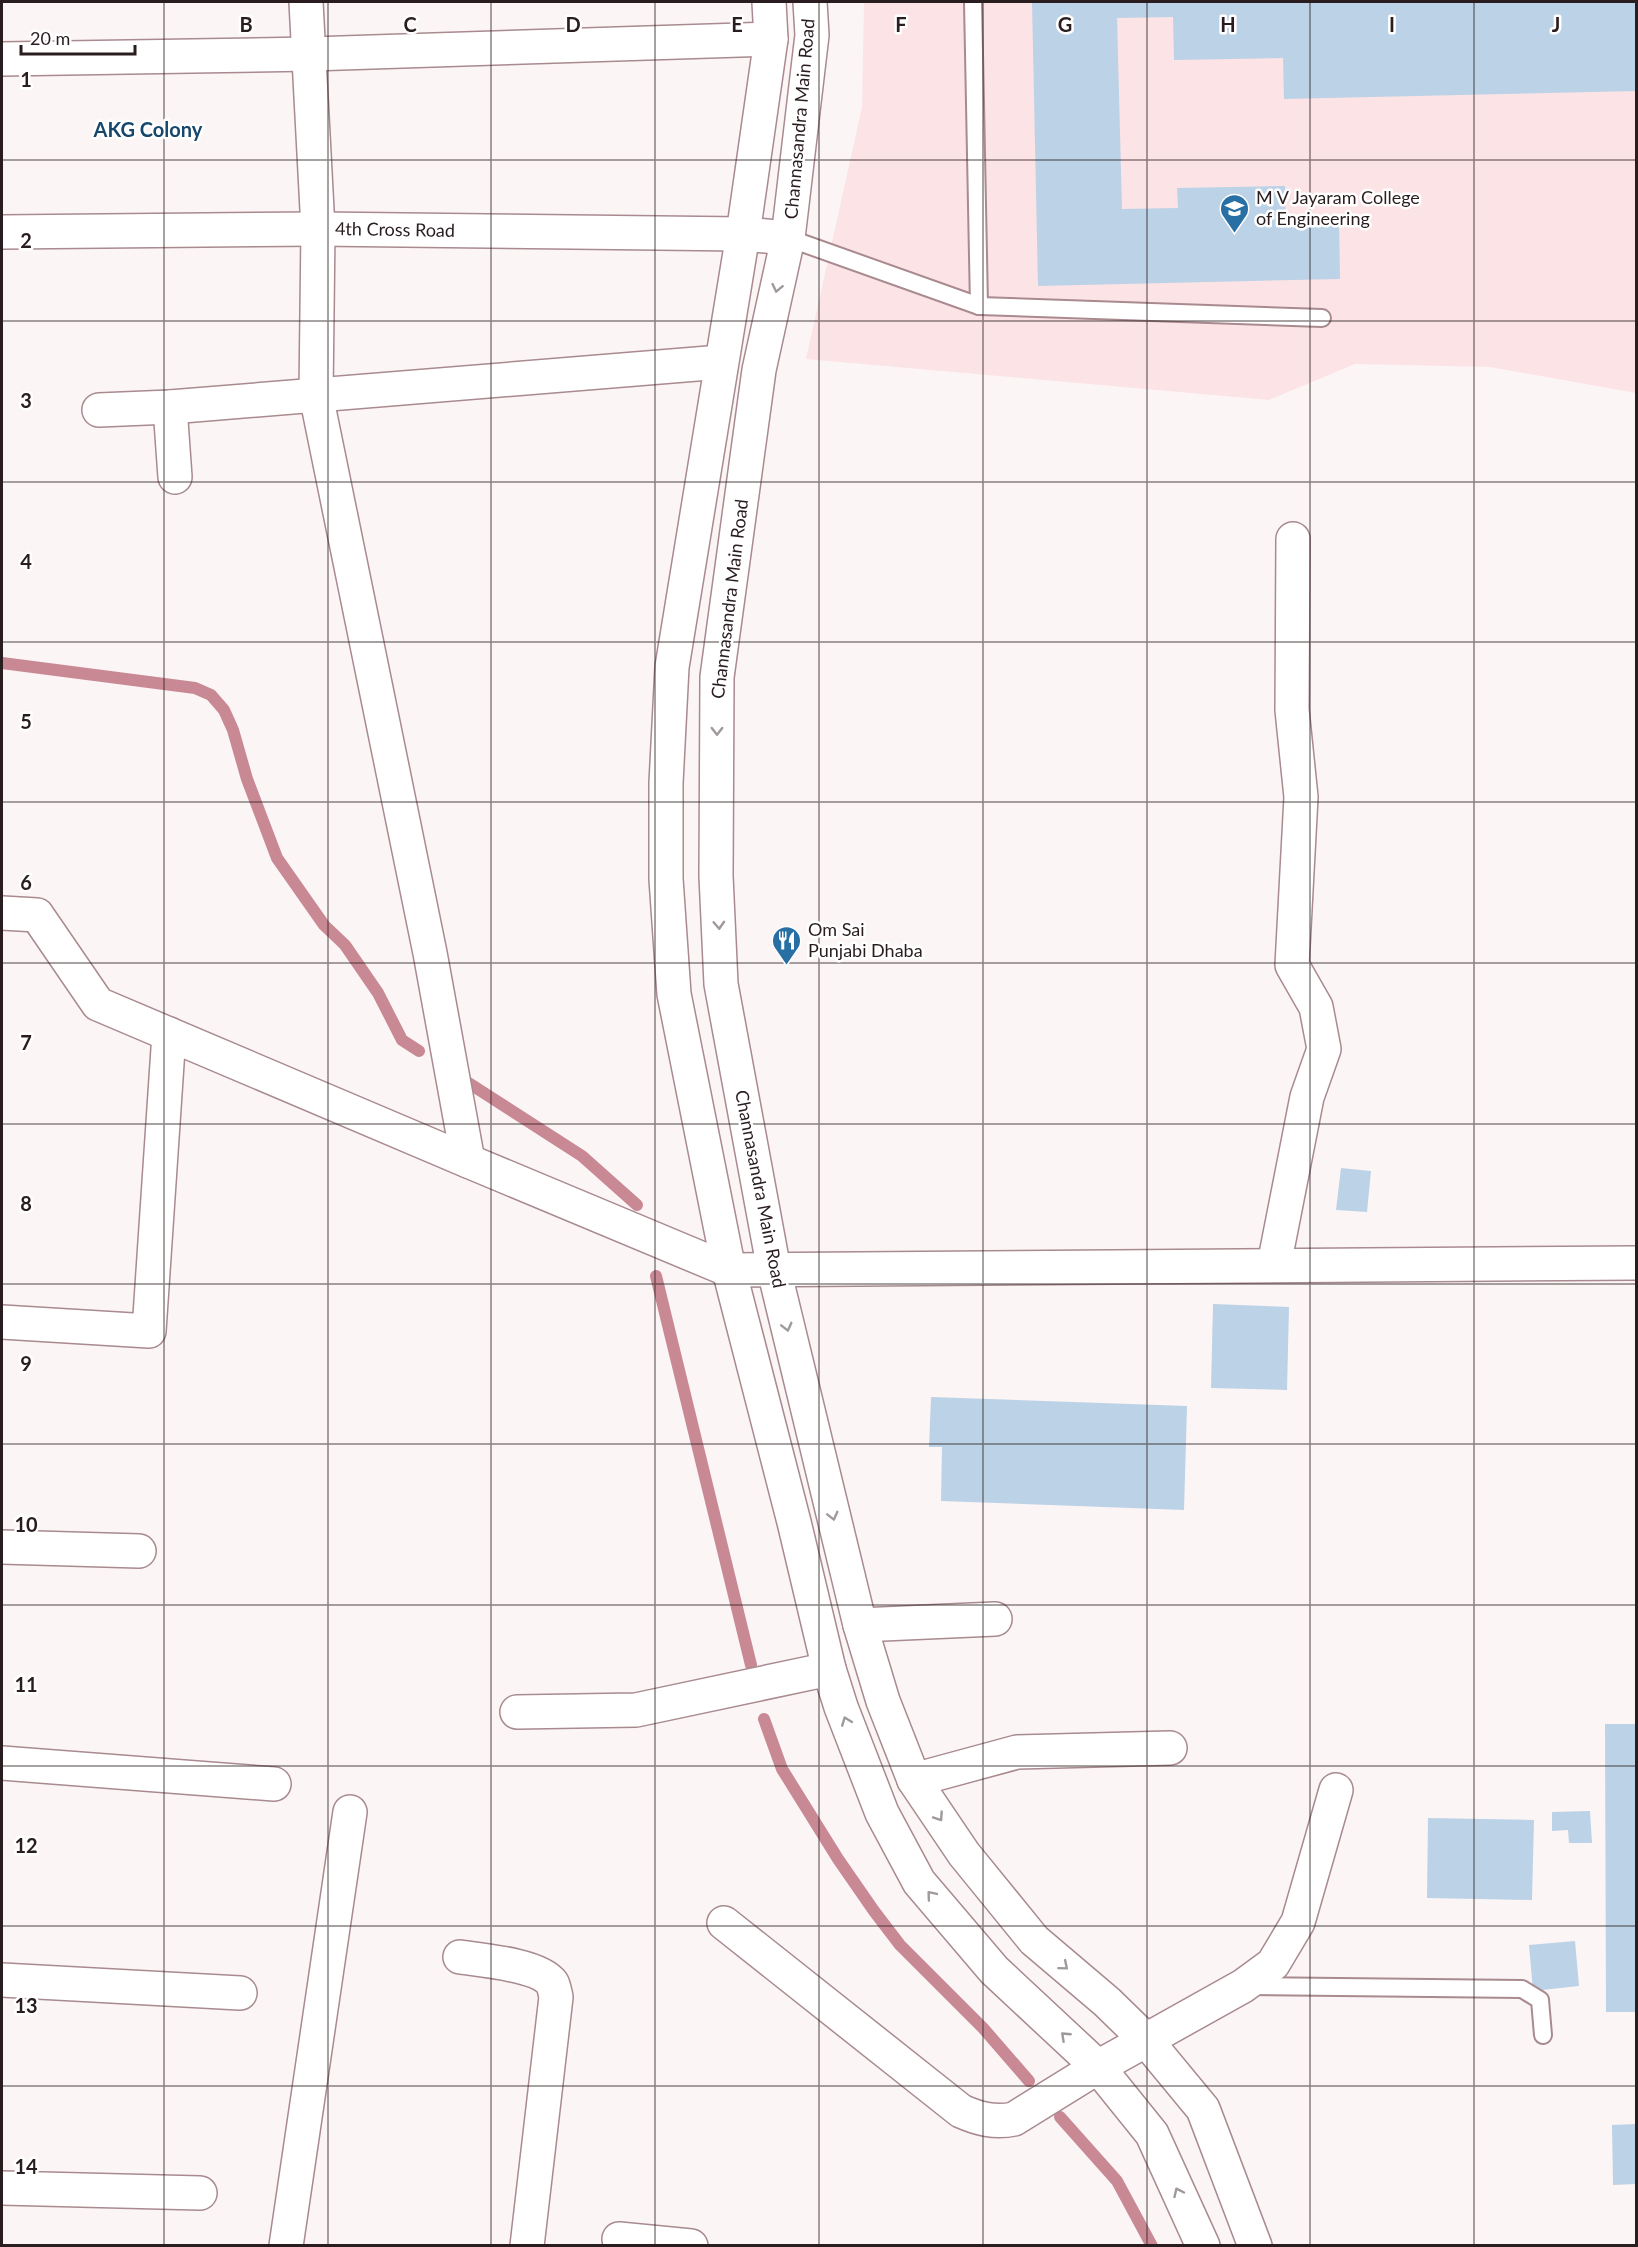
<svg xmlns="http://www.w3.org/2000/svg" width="1638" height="2247" viewBox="0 0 1638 2247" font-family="Lato,sans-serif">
  <rect width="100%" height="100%" fill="#fcf5f6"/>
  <polygon fill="#fce3e6" points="864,2 1636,2 1636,393 1490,367 1355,364 1269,400 806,359 862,107"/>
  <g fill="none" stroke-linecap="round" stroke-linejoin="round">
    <g stroke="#c98994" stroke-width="12">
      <polyline points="2,663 195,688 211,695 224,710 233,730 247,779 277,858 324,925 345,945 378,993 402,1040 419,1051"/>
      <polyline points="467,1082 582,1156 637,1205"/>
      <polyline points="656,1276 751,1665"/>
      <polyline points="764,1719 782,1769 838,1859 874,1911 900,1945 983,2028 1029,2081"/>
      <polyline points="1060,2117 1117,2181 1152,2246"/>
    </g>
  </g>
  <g fill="#bcd2e6">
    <polygon points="1032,2 1636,2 1636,91 1284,99 1283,58 1174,60 1173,17 1117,18 1122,209 1178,208 1177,188 1285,186 1286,225 1339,224 1340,279 1038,286"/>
    <polygon points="1341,1168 1371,1171 1367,1212 1336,1210"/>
    <polygon points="1213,1304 1289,1307 1287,1390 1211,1388"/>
    <polygon points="931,1397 1187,1406 1184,1510 941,1501 942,1447 929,1447"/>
    <polygon points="1605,1724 1636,1724 1636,2012 1606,2012"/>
    <polygon points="1590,1811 1592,1843 1569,1843 1568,1830 1552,1831 1552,1812"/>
    <polygon points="1428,1818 1534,1820 1532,1900 1427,1898"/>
    <polygon points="1575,1941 1579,1986 1533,1991 1529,1945"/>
    <polygon points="1636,2124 1636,2184 1613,2185 1612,2125"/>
  </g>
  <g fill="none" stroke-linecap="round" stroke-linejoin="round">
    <defs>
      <g id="lane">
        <polyline points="973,2 979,306"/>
        <polyline points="788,238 979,306 1322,318"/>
        <polyline points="1250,1986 1522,1989 1540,2000 1543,2035"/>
      </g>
      <g id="street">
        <polyline points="306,2 318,229 316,395 430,953 468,1161 729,1270 1636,1263"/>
        <polyline points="2,59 311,54 771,39"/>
        <polyline points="2,232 318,229 743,234 788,238"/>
        <polyline points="170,407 175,477"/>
        <polyline points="99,410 170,407 721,362"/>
        <polyline points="2,913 37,915 98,1004 468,1161"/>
        <polyline points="1274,1265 1307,1097 1324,1049 1316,1007 1292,965 1301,797 1292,710 1293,539"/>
        <polyline points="2,1322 149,1331 169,1034"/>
        <polyline points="2,1547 139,1551"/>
        <polyline points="860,1625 995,1619"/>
        <polyline points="517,1712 636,1710 829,1669"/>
        <polyline points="2,1763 274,1784"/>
        <polyline points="914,1780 1017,1752 1170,1748"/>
        <path d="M724,1923L961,2111C979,2119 995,2123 1014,2119L1098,2067L1243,1986L1273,1964L1298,1922L1336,1790"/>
        <path d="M460,1957C481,1960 539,1965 552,1983C554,1986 555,1993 556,1997L527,2246"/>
        <polyline points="2,1980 240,1993"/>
        <polyline points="2,2188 200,2193"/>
        <polyline points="619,2239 691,2246"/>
        <polyline points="286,2246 350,1812"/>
      </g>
      <g id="secondary">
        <polyline points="769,2 771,39 743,234 672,667 666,783 666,879 674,994 729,1270 794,1522 829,1669 841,1707 882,1813 919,1882 994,1970 1098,2067 1152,2134 1203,2246"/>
        <polyline points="810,2 812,35 788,238 759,370 717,677 716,876 721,984 774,1270 860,1625 883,1701 914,1780 964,1854 1034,1940 1107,2002 1146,2040 1203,2109 1255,2246"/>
      </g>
    </defs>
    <use href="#lane" stroke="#a88a8f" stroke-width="20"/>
    <use href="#street" stroke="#a88a8f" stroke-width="36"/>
    <use href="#secondary" stroke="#a88a8f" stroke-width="36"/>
    <use href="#lane" stroke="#fff" stroke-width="16"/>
    <use href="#street" stroke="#fff" stroke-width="33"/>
    <use href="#secondary" stroke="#fff" stroke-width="33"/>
  </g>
  <defs><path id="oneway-chevron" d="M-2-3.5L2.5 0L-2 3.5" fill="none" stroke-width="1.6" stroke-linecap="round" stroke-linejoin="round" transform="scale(1.5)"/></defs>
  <g stroke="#9f999a">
    <use href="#oneway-chevron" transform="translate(777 288) rotate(102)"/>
    <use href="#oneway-chevron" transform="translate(717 731) rotate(90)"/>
    <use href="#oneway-chevron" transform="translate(719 925) rotate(87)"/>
    <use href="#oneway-chevron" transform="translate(787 1327) rotate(76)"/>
    <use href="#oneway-chevron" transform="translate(833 1516) rotate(76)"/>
    <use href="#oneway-chevron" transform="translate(846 1721) rotate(-111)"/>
    <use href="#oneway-chevron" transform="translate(939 1817) rotate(56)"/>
    <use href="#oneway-chevron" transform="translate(931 1895) rotate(-130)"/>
    <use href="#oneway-chevron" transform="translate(1064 1966) rotate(40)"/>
    <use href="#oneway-chevron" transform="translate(1065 2036) rotate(-137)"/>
    <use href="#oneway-chevron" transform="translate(1178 2192) rotate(-115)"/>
  </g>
  <path fill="none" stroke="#291d1f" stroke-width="1.5" stroke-opacity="0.55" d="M164,2V2246M328,2V2246M491,2V2246M655,2V2246M819,2V2246M983,2V2246M1147,2V2246M1310,2V2246M1474,2V2246M2,160H1636M2,321H1636M2,482H1636M2,642H1636M2,802H1636M2,963H1636M2,1124H1636M2,1284H1636M2,1444H1636M2,1605H1636M2,1766H1636M2,1926H1636M2,2086H1636"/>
  <defs>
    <symbol id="university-pin" viewBox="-11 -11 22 30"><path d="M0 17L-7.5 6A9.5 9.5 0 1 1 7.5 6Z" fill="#286fa3" stroke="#fff"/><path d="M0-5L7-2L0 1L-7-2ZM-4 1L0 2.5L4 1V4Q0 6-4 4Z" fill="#fff"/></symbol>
    <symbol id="restaurant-pin" viewBox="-11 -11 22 30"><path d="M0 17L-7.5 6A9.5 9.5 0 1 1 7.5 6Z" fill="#286fa3" stroke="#fff"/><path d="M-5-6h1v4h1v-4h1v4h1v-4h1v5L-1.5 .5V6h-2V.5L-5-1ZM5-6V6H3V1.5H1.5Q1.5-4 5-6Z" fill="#fff"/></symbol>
  </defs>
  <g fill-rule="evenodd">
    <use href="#university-pin" x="1218" y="192" width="33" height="45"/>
    <use href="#restaurant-pin" x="770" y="924" width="33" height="45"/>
  </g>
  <g text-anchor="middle" stroke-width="5" stroke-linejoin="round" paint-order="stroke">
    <g font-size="18" fill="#291d1f" stroke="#fff">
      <text transform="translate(800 119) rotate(-85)" y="6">Channasandra Main Road</text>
      <text transform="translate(395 230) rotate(1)" y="6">4th Cross Road</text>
      <text transform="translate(730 599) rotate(-83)" y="6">Channasandra Main Road</text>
      <text transform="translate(760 1189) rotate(79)" y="6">Channasandra Main Road</text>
    </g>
    <g font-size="18" fill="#291d1f" stroke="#fff" text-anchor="start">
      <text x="1256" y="204">M V Jayaram College<tspan x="1256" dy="21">of Engineering</tspan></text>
      <text x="808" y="936">Om Sai<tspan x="808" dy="21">Punjabi Dhaba</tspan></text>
    </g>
    <g font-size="20" font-weight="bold" fill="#17476b" stroke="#fff">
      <text x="148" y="137">AKG Colony</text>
    </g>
  </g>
  <g font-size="20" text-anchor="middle" font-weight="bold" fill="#291d1f" stroke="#fff" stroke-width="5" stroke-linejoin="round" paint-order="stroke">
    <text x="246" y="32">B</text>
    <text x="410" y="32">C</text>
    <text x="573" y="32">D</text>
    <text x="737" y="32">E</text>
    <text x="901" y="32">F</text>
    <text x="1065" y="32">G</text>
    <text x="1228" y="32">H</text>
    <text x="1392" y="32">I</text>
    <text x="1556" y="32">J</text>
    <text x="26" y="87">1</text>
    <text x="26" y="248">2</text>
    <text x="26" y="408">3</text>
    <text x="26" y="569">4</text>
    <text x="26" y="729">5</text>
    <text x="26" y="890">6</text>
    <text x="26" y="1050">7</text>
    <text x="26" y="1211">8</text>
    <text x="26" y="1371">9</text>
    <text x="26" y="1532">10</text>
    <text x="26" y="1692">11</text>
    <text x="26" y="1853">12</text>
    <text x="26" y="2013">13</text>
    <text x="26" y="2174">14</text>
  </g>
  <rect width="1638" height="2247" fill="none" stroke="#291d1f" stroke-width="6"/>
  <path d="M21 45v9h114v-9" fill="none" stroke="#291d1f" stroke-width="3"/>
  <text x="30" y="45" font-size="18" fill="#291d1f" stroke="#ffffff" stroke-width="4.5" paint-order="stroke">20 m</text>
</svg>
